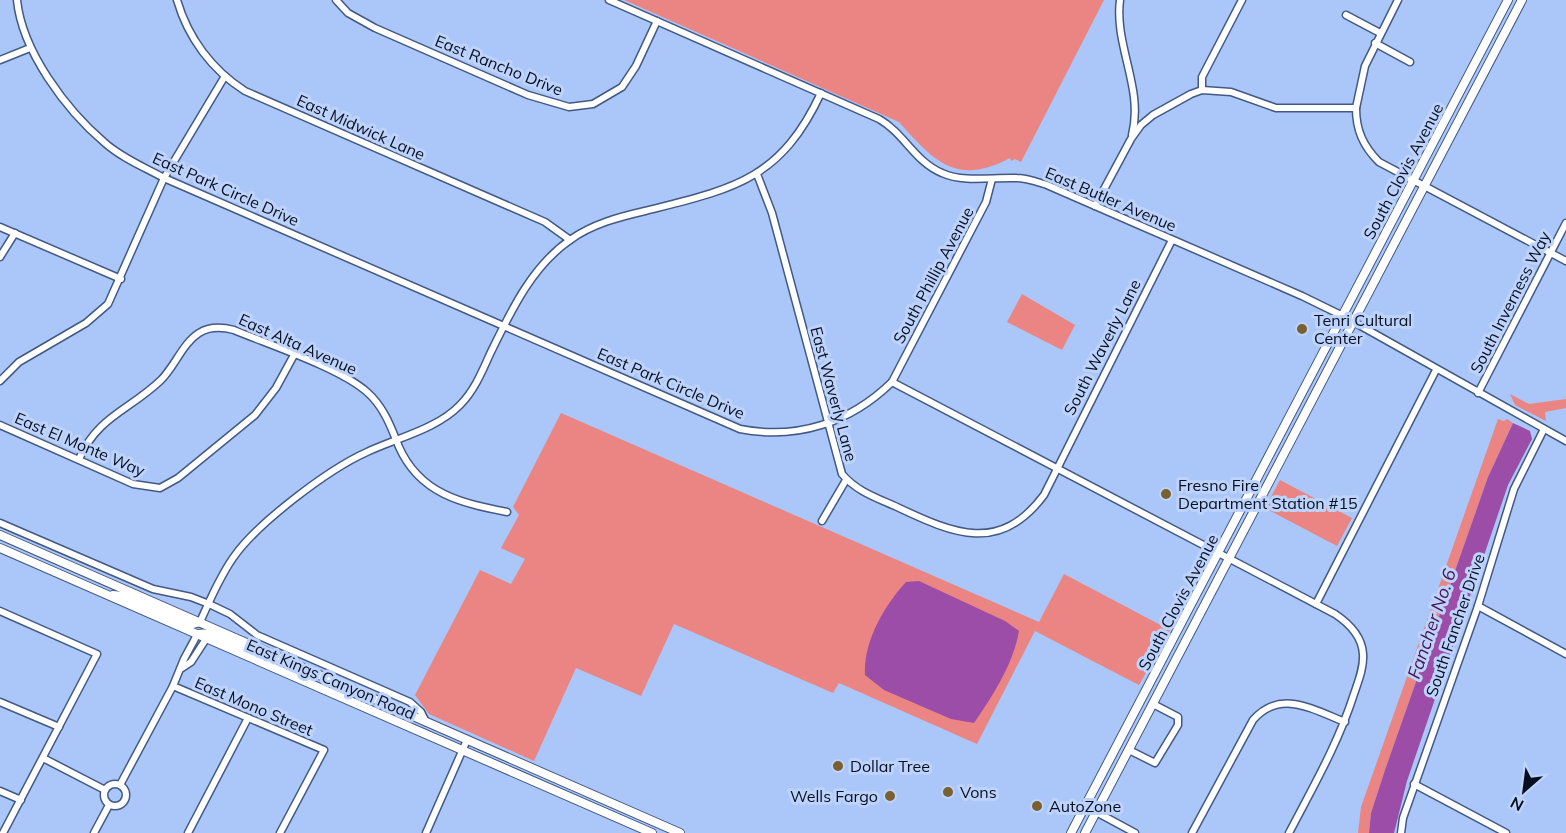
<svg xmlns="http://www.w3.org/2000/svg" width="1566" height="833" viewBox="0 0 1566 833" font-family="Mulish,sans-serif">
  <rect width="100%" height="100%" fill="#abc6f8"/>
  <g fill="#ea8583">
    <path d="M624,0H1104L1021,162L1015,159L1011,161L1010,158C956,187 933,160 899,122Z"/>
    <polygon points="1022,294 1075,325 1062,350 1007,322"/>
    <polygon points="1510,394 1529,404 1566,399 1566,408 1545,412 1546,421 1515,405"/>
    <polygon points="561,413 1039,622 1064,574 1170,630 1139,685 1035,631 977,744 839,683 833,693 674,624 641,696 576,668 534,761 429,714 415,695 480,570 511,584 525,559 501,548 519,515 513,507"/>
    <polygon points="1498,419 1504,421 1507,419 1513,423 1488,477 1385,770 1371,813 1369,833 1358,833 1361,807"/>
    <polygon points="1280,480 1352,518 1337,546 1265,508"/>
  </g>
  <g fill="#9c4da8">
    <polygon points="1513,423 1530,431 1532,439 1508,485 1407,781 1394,833 1369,833 1371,813 1385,770 1488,477"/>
    <path d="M919,581L1005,621L1019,631C1013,665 993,695 974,723L951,719L884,690L865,675C863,642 884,606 906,582Z"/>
  </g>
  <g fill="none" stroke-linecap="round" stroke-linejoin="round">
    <defs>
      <g id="minor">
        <path d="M17,0C22,51 66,110 105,143C122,158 144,167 164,178L740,429C797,440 850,423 892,382L1335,614C1350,624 1362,636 1363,654C1364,668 1358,682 1354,694C1338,744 1313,787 1289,833"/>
        <path d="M177,0C188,38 212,70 245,91L545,222L570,240"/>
        <polyline points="336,0 348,13 375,28 528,95 569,107 593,104 622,87 636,66 657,21"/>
        <path d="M609,0L879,119C904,133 915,162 942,173C964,183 992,177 1016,178C1027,178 1037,182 1047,185L1302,296L1343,316L1566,441"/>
        <path d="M1120,0C1114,46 1144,88 1132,135"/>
        <polyline points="1346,15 1380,33"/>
        <polyline points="1375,43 1410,62"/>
        <polyline points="0,60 30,48"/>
        <polyline points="1202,90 1202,77 1242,0"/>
        <polyline points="1356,108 1365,66 1398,0"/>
        <path d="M757,174L772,213L842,474C856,491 877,498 897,507C954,534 1000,554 1044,495L1172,240"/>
        <path d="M1095,206L1131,139L1141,125L1153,115L1191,94L1202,90L1231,92L1276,108H1356C1356,130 1363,146 1379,162L1566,261"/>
        <polyline points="0,227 121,279"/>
        <polyline points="0,257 15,233"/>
        <polyline points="0,381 19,362 86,323 108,304 164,178 225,76"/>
        <polyline points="892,382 986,202 992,179"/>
        <polyline points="1478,393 1566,223"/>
        <polyline points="0,425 133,484 160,488 178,478 255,415 276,388 294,355"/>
        <path d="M79,459C98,416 130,410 161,380C175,366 183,343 199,333C210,326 222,327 234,330C270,345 340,368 367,392C384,407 391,427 399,447C420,494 461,503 507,512"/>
        <polyline points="822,521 846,480"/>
        <polyline points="0,523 153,589 191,597 209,604 230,614 257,635 410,702 421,712 426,722"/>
        <polyline points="1316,604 1436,370"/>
        <polyline points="1478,606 1566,654"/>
        <polyline points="0,611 97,654 3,833"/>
        <path d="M200,622C210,600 219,578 233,558C257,523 329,469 367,452C397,438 437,429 460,405C474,391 482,372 490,354C510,313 531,267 570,240C592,224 619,217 645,211C732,189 780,181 821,93"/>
        <polyline points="182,668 191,662 206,639"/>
        <polyline points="173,686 324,750 280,833"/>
        <polyline points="0,702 59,727"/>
        <polyline points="1129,750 1155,763 1178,725 1178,717 1153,704"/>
        <polyline points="43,758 105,790"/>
        <circle cx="115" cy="795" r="11"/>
        <polyline points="1414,784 1506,833"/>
        <polyline points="120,785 173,686 184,659 197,635"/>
        <polyline points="0,791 21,800"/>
        <polyline points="1085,806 1135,833"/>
        <polyline points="94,833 109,805"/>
        <polyline points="188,833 248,718"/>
        <polyline points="426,833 467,740"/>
        <path d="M1192,833L1253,720C1280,689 1312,709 1345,722"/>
        <polyline points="1401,833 1403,818 1478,606 1514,489 1544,429"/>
      </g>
      <g id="major">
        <polyline points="0,535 680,833"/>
        <polyline points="0,548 652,833"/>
        <polyline points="113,595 122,596 190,625 200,622"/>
        <path d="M198,634C220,629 257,659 282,661"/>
        <polyline points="1071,833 1508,0"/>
        <polyline points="1085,833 1522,0"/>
      </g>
    </defs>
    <use href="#minor" stroke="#425984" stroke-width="9"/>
    <use href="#major" stroke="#425984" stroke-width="10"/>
    <use href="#minor" stroke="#fff" stroke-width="6"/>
    <use href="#major" stroke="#fff" stroke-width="8"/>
  </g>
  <g fill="#796031" stroke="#bdd3fb" stroke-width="2">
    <circle cx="1302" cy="329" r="6"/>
    <circle cx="1166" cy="494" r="6"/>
    <circle cx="838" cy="766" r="6"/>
    <circle cx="948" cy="792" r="6"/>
    <circle cx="890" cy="796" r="6"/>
    <circle cx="1037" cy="806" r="6"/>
  </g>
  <g text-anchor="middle" stroke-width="6" stroke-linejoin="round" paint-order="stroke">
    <g font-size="16" fill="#060f20" stroke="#bdd3fb">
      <text transform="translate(499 65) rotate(22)" y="6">East Rancho Drive</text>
      <text transform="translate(361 127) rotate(24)" y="6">East Midwick Lane</text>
      <text transform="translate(1403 171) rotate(-62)" y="6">South Clovis Avenue</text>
      <text transform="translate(226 189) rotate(24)" y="6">East Park Circle Drive</text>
      <text transform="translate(1111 199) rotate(23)" y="6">East Butler Avenue</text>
      <text transform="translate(933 275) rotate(-62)" y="6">South Phillip Avenue</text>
      <text transform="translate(1510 302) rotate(-63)" y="6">South Inverness Way</text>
      <text transform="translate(298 344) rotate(24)" y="6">East Alta Avenue</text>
      <text transform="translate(1102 347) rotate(-63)" y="6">South Waverly Lane</text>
      <text transform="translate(671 383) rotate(23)" y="6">East Park Circle Drive</text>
      <text transform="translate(834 394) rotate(75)" y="6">East Waverly Lane</text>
      <text transform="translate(80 444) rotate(23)" y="6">East El Monte Way</text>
      <text transform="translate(1178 602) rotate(-62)" y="6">South Clovis Avenue</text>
      <text transform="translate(1455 625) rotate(-71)" y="6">South Fancher Drive</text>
      <text transform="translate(331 679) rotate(23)" y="6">East Kings Canyon Road</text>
      <text transform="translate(254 706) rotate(23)" y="6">East Mono Street</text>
    </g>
    <g font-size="16" fill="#060f20" stroke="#bdd3fb" text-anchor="start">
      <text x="1314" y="326">Tenri Cultural<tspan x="1314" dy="18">Center</tspan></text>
      <text x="1178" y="491">Fresno Fire<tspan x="1178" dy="18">Department Station #15</tspan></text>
      <text x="850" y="772">Dollar Tree</text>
      <text x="960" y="798">Vons</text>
      <text x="878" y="802" text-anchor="end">Wells Fargo</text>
      <text x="1049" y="812">AutoZone</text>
    </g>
    <g font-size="18" font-style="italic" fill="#47134f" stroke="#bdd3fb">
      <text transform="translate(1432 624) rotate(-71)" y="6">Fancher No. 6</text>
    </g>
  </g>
  <g transform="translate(1524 791) rotate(208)" stroke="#bdd3fb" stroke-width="4.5" paint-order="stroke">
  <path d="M0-4.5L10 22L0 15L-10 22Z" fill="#060f20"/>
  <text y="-9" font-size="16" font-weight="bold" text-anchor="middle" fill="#060f20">N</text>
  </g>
</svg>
